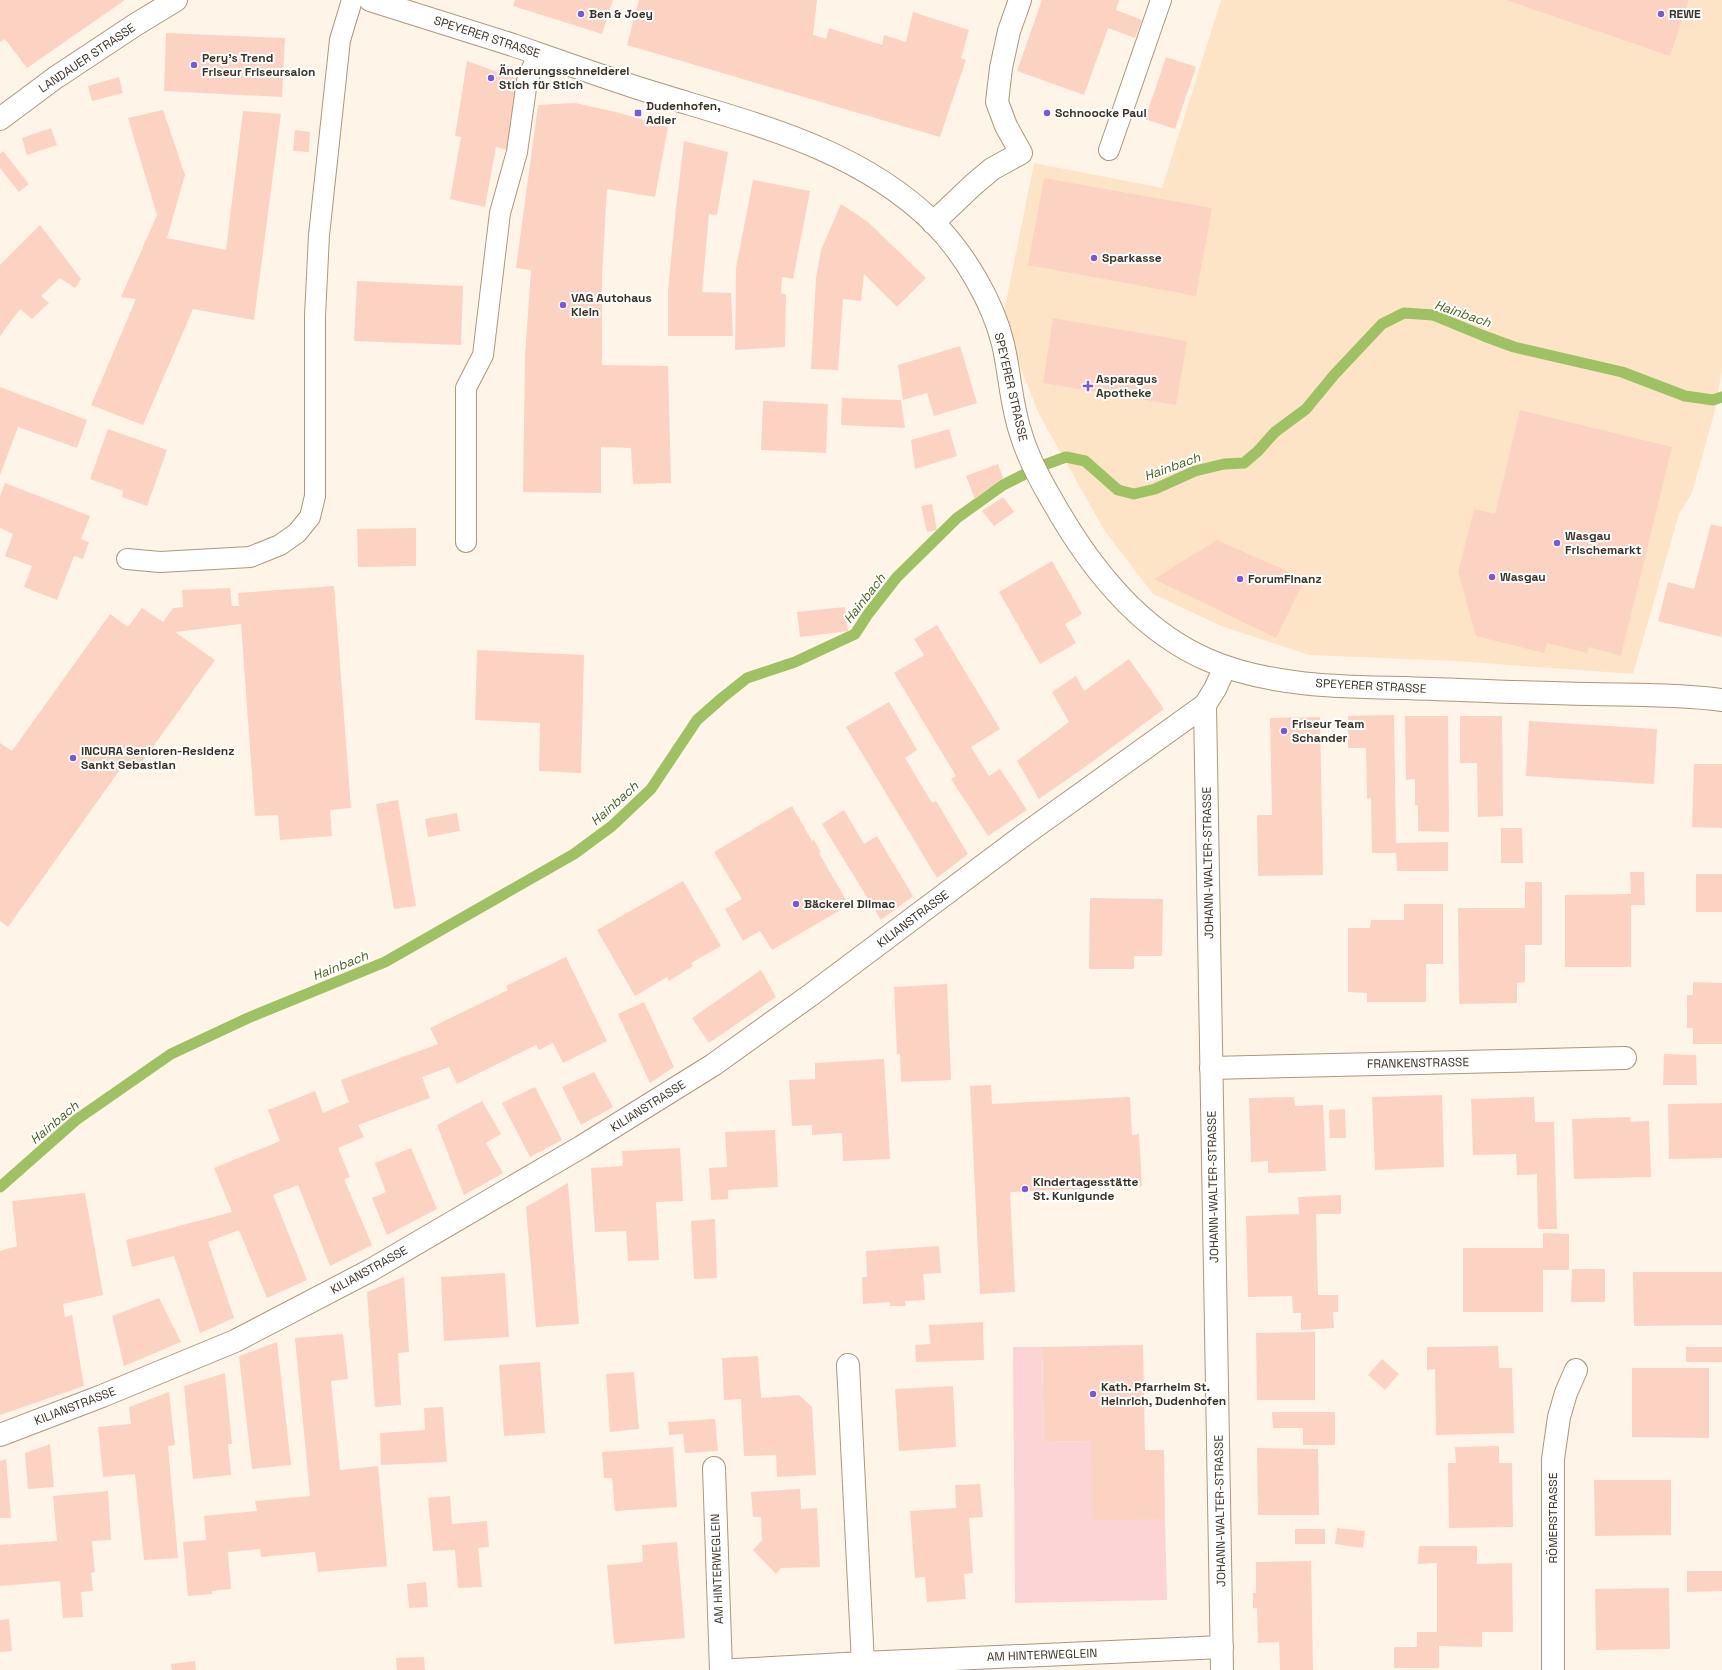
<svg xmlns="http://www.w3.org/2000/svg" width="1722" height="1670" viewBox="0 0 1722 1670" font-family="'Space Grotesk',sans-serif">
  <rect width="100%" height="100%" fill="#fff4e8"/>
  <polygon fill="#fee4c7" points="1221,0 1722,0 1722,370 1714,414 1692,493 1679,514 1633,674 1456,661 1309,655 1221,626 1153,594 1104,530 1039,414 1002,322 1034,163 1162,188"/>
  <polygon fill="#fdd4d5" points="1013,1347 1042,1347 1044,1442 1091,1441 1165,1519 1167,1600 1015,1603"/>
  <g fill="none" stroke-linecap="round" stroke-linejoin="round">
    <polyline stroke="#9ec263" stroke-width="11" points="0,1187 76,1120 171,1054 248,1018 385,962 574,854 612,826 651,789 697,720 722,698 747,678 795,662 855,634 868,614 897,577 957,518 1003,485 1041,466 1066,457 1085,461 1118,490 1134,494 1155,489 1195,471 1224,464 1244,463 1258,451 1275,432 1306,409 1334,375 1382,324 1404,313 1433,315 1484,336 1514,347 1622,372 1685,396 1713,400 1722,397"/>
  </g>
  <g fill="#fcd3c2">
    <polygon points="0,0 125,0 27,68 5,39 0,42"/>
    <polygon points="515,0 613,0 602,34 513,6"/>
    <polygon points="639,0 817,0 813,35 826,39 829,28 882,45 884,35 906,42 913,12 969,30 961,58 966,60 940,137 627,45"/>
    <polygon points="1042,0 1119,0 1116,10 1142,20 1135,38 1108,28 1084,95 1017,71"/>
    <polygon points="1506,0 1689,0 1670,56"/>
    <polygon points="166,33 285,38 282,97 164,91"/>
    <polygon points="1166,57 1196,67 1175,129 1145,119"/>
    <polygon points="467,61 517,79 507,150 496,147 485,207 450,199 461,137 455,136"/>
    <polygon points="119,77 123,93 92,101 88,86"/>
    <polygon points="575,103 616,112 668,127 655,197 607,189 602,277 602,365 668,366 671,483 633,484 631,448 601,447 601,493 523,492 525,356 531,270 516,268 538,105"/>
    <polygon points="163,110 185,175 167,238 226,250 243,111 281,114 254,320 193,309 143,425 91,405 136,299 121,297 157,215 128,118"/>
    <polygon points="51,128 57,145 27,155 22,138"/>
    <polygon points="295,130 310,132 309,152 293,151"/>
    <polygon points="684,141 728,152 717,215 709,214 702,292 731,293 733,336 668,336 668,291 676,208"/>
    <polygon points="3,151 29,184 19,192 0,168 0,154"/>
    <polygon points="1044,178 1212,208 1196,296 1028,265"/>
    <polygon points="753,180 810,191 793,279 782,277 781,293 786,295 785,347 735,350 736,268"/>
    <polygon points="841,204 868,222 926,278 897,307 864,274 861,301 843,299 838,370 811,369 816,278 821,250"/>
    <polygon points="40,225 81,279 75,288 60,278 41,296 49,303 32,319 20,309 0,336 0,265"/>
    <polygon points="357,281 463,286 461,345 354,341"/>
    <polygon points="1053,318 1187,341 1176,405 1043,383"/>
    <polygon points="960,346 977,403 934,416 927,393 903,400 898,365"/>
    <polygon points="0,387 87,420 77,448 18,427 0,475"/>
    <polygon points="842,398 901,400 905,428 841,425"/>
    <polygon points="763,401 828,404 826,453 761,450"/>
    <polygon points="1520,410 1672,447 1621,656 1589,647 1587,653 1547,643 1544,653 1476,636 1458,572 1474,509 1495,514"/>
    <polygon points="108,429 167,450 147,506 122,497 123,491 90,479"/>
    <polygon points="949,429 957,456 915,469 911,440"/>
    <polygon points="998,464 1003,478 975,499 966,476"/>
    <polygon points="5,483 90,516 81,539 89,542 83,559 74,556 57,600 24,587 32,566 5,556 13,534 0,528 0,496"/>
    <polygon points="1003,497 1014,512 994,526 982,511"/>
    <polygon points="932,504 937,530 927,532 921,506"/>
    <polygon points="1711,524 1722,527 1722,632 1721,637 1658,621 1668,582 1694,589"/>
    <polygon points="416,528 416,566 358,567 357,529"/>
    <polygon points="1217,540 1305,579 1276,638 1154,579"/>
    <polygon points="1052,561 1082,614 1065,624 1076,643 1040,664 999,592"/>
    <polygon points="334,586 351,808 330,810 332,836 280,840 278,815 255,816 241,624 175,632 215,660 135,772 124,764 8,927 0,921 0,743 12,751 110,614 128,627 142,608 163,622 173,608 183,607 182,590 230,588 232,606 239,606 238,593"/>
    <polygon points="845,607 848,631 800,637 797,612"/>
    <polygon points="937,625 1000,729 971,747 989,776 1000,769 1027,810 988,836 951,779 956,776 894,673 924,655 914,639"/>
    <polygon points="477,650 584,655 581,773 539,771 540,723 475,720"/>
    <polygon points="1129,659 1164,709 1092,762 1039,799 1017,761 1069,722 1052,692 1076,676 1084,691"/>
    <polygon points="889,702 917,750 905,758 932,803 936,801 968,854 937,878 846,727"/>
    <polygon points="1394,715 1396,843 1448,842 1448,871 1397,871 1396,853 1372,853 1371,798 1367,799 1366,748 1348,748 1348,716"/>
    <polygon points="1405,716 1448,716 1449,832 1418,831 1418,805 1415,805 1415,779 1406,780"/>
    <polygon points="1460,716 1502,716 1503,816 1478,817 1477,763 1460,763"/>
    <polygon points="1320,717 1323,875 1258,876 1257,815 1272,815 1270,718"/>
    <polygon points="1529,721 1657,729 1654,784 1526,776"/>
    <polygon points="1694,764 1722,764 1722,828 1692,827"/>
    <polygon points="398,800 416,906 394,909 376,804"/>
    <polygon points="792,806 812,841 814,840 821,852 819,853 849,905 772,950 760,931 743,941 725,909 742,899 714,852"/>
    <polygon points="844,810 864,844 877,836 913,896 881,920 822,824"/>
    <polygon points="457,813 460,831 428,837 425,819"/>
    <polygon points="1501,828 1522,828 1523,863 1501,863"/>
    <polygon points="1630,872 1644,872 1645,905 1631,905 1631,967 1565,967 1565,895 1631,894"/>
    <rect x="1696" y="874" width="26" height="38"/>
    <polygon points="683,881 721,946 691,963 693,966 669,981 667,977 635,996 597,930"/>
    <polygon points="1525,882 1542,882 1542,945 1525,945 1525,982 1517,983 1517,1003 1459,1004 1458,908 1525,908"/>
    <polygon points="1090,898 1163,899 1162,956 1134,956 1134,969 1089,969"/>
    <polygon points="1404,904 1443,904 1443,964 1426,964 1426,1002 1367,1002 1367,993 1348,992 1348,928 1370,928 1371,920 1404,920"/>
    <polygon points="566,957 607,1041 563,1063 553,1043 539,1050 536,1045 457,1084 449,1067 422,1077 430,1098 358,1125 364,1137 338,1148 350,1177 344,1179 372,1245 330,1266 298,1185 273,1195 307,1280 267,1298 239,1230 208,1242 234,1318 200,1333 174,1256 132,1267 126,1240 232,1212 214,1168 280,1141 268,1110 315,1091 323,1113 349,1102 341,1080 438,1044 430,1028 508,990 506,986"/>
    <polygon points="761,970 776,997 709,1043 692,1018"/>
    <polygon points="1693,982 1722,983 1722,1044 1693,1044 1693,1028 1687,1028 1687,995 1693,995"/>
    <polygon points="947,984 951,1080 901,1082 900,1054 897,1054 894,987"/>
    <polygon points="644,1002 674,1067 650,1083 618,1014"/>
    <polygon points="1664,1054 1696,1055 1697,1085 1663,1085"/>
    <polygon points="884,1059 890,1159 843,1161 842,1133 812,1135 812,1125 792,1126 789,1080 815,1079 815,1063"/>
    <polygon points="594,1072 613,1107 581,1125 562,1087"/>
    <polygon points="991,1085 992,1104 1130,1097 1132,1135 1139,1134 1142,1186 1010,1192 1015,1292 980,1294 970,1086"/>
    <polygon points="535,1087 562,1140 530,1157 502,1103"/>
    <polygon points="1442,1095 1444,1167 1375,1170 1372,1097"/>
    <polygon points="1294,1097 1295,1106 1323,1105 1326,1171 1268,1173 1268,1161 1251,1162 1249,1098"/>
    <polygon points="1534,1097 1535,1122 1554,1122 1557,1229 1538,1229 1537,1174 1517,1175 1516,1154 1473,1155 1471,1099"/>
    <polygon points="482,1101 501,1134 486,1143 503,1173 464,1195 437,1125"/>
    <polygon points="1722,1103 1722,1158 1669,1159 1668,1104"/>
    <polygon points="1345,1109 1346,1138 1330,1138 1329,1110"/>
    <polygon points="1630,1117 1630,1122 1649,1121 1651,1177 1574,1179 1572,1119"/>
    <polygon points="775,1130 778,1187 728,1190 728,1199 711,1200 709,1168 727,1167 725,1132"/>
    <polygon points="411,1148 437,1209 387,1235 372,1198 386,1192 375,1163"/>
    <polygon points="680,1148 683,1201 656,1202 659,1260 628,1261 626,1231 595,1232 591,1168 623,1166 622,1151"/>
    <polygon points="568,1183 579,1324 536,1327 526,1207"/>
    <polygon points="85,1193 103,1295 63,1304 65,1317 72,1315 84,1386 0,1415 0,1251 17,1246 12,1201"/>
    <polygon points="1341,1195 1341,1214 1316,1214 1318,1295 1338,1295 1338,1312 1333,1312 1334,1328 1301,1330 1301,1313 1293,1313 1292,1296 1248,1297 1246,1216 1299,1214 1298,1197"/>
    <polygon points="715,1219 717,1278 694,1279 691,1221"/>
    <polygon points="1543,1233 1569,1234 1569,1270 1543,1270 1543,1312 1463,1312 1463,1248 1543,1248"/>
    <polygon points="939,1246 941,1273 923,1274 925,1300 905,1301 906,1306 890,1306 890,1302 863,1304 862,1277 867,1277 866,1251"/>
    <polygon points="1572,1269 1605,1269 1605,1302 1571,1302"/>
    <polygon points="1633,1272 1722,1272 1722,1325 1634,1326"/>
    <polygon points="505,1273 509,1337 444,1341 441,1277"/>
    <polygon points="404,1277 409,1352 398,1353 401,1405 375,1407 367,1292"/>
    <polygon points="159,1298 181,1342 124,1366 112,1316"/>
    <polygon points="983,1322 984,1360 916,1362 915,1345 930,1344 929,1325"/>
    <polygon points="1315,1332 1315,1400 1257,1400 1256,1333"/>
    <polygon points="343,1334 348,1379 331,1381 340,1470 378,1466 387,1566 318,1572 315,1552 261,1557 260,1549 228,1552 231,1589 212,1591 212,1594 188,1596 183,1542 206,1540 204,1516 257,1511 255,1501 310,1496 295,1338"/>
    <polygon points="277,1342 291,1465 252,1469 239,1356"/>
    <polygon points="1143,1345 1145,1450 1164,1450 1165,1519 1092,1520 1091,1441 1044,1442 1042,1347"/>
    <polygon points="1498,1346 1499,1368 1512,1368 1514,1433 1436,1435 1435,1369 1427,1370 1427,1347"/>
    <rect x="1686" y="1347" width="36" height="15"/>
    <polygon points="758,1356 761,1398 799,1395 812,1407 816,1475 777,1477 776,1455 744,1456 741,1399 724,1400 722,1358"/>
    <polygon points="1382,1359 1399,1374 1385,1390 1368,1375"/>
    <polygon points="540,1362 545,1433 504,1436 499,1365"/>
    <polygon points="1632,1368 1709,1368 1709,1438 1632,1437"/>
    <polygon points="634,1372 639,1429 610,1432 606,1374"/>
    <polygon points="225,1373 232,1444 228,1444 231,1475 193,1479 184,1386"/>
    <polygon points="953,1386 956,1447 899,1451 895,1389"/>
    <polygon points="169,1392 175,1445 168,1446 178,1558 144,1560 135,1474 103,1477 98,1427 131,1424 129,1407"/>
    <polygon points="443,1407 447,1462 381,1465 380,1433 425,1430 424,1408"/>
    <polygon points="1272,1412 1335,1412 1335,1445 1303,1445 1303,1428 1273,1428"/>
    <polygon points="715,1419 718,1451 685,1453 683,1434 669,1435 668,1422"/>
    <polygon points="50,1444 54,1487 28,1489 25,1453"/>
    <polygon points="1499,1446 1499,1463 1512,1463 1513,1527 1449,1528 1448,1463 1456,1463 1455,1447"/>
    <polygon points="673,1447 677,1507 615,1511 612,1478 604,1478 602,1452"/>
    <polygon points="1257,1448 1318,1449 1319,1515 1258,1515"/>
    <polygon points="6,1459 11,1518 0,1518 0,1461"/>
    <polygon points="1594,1480 1671,1480 1671,1535 1595,1536"/>
    <polygon points="980,1484 983,1517 969,1518 973,1573 964,1574 966,1599 927,1602 925,1577 915,1578 910,1511 956,1508 955,1485"/>
    <polygon points="800,1489 801,1509 817,1508 820,1567 781,1568 776,1574 753,1550 762,1540 761,1517 753,1517 751,1492"/>
    <polygon points="108,1491 111,1540 92,1541 95,1572 91,1573 93,1591 81,1592 83,1617 63,1618 60,1581 0,1586 0,1545 57,1541 53,1496"/>
    <polygon points="450,1496 452,1524 487,1521 489,1547 478,1548 482,1587 458,1588 455,1550 433,1551 428,1498"/>
    <polygon points="1337,1528 1365,1531 1363,1548 1335,1544"/>
    <rect x="1295" y="1529" width="30" height="15"/>
    <polygon points="677,1542 685,1638 614,1644 607,1565 643,1562 642,1545"/>
    <polygon points="1419,1546 1477,1546 1477,1564 1512,1563 1513,1632 1482,1632 1482,1647 1439,1646 1439,1668 1394,1668 1394,1647 1417,1647 1417,1632 1437,1632 1437,1563 1418,1564"/>
    <polygon points="1311,1561 1313,1670 1280,1670 1279,1642 1258,1643 1257,1608 1253,1608 1253,1593 1256,1593 1256,1562"/>
    <polygon points="1687,1571 1722,1571 1722,1591 1687,1592"/>
    <polygon points="426,1582 428,1607 409,1608 407,1584"/>
    <polygon points="1669,1588 1670,1649 1596,1650 1595,1589"/>
    <polygon points="9,1619 12,1651 0,1652 0,1620"/>
    <polygon points="424,1657 425,1670 397,1670 396,1658"/>
    <polygon points="195,1661 196,1670 172,1670 171,1664"/>
  </g>
  <g fill="none" stroke-linecap="round" stroke-linejoin="round">
    <defs>
      <g id="lane">
        <polyline points="1109,150 1161,0"/>
        <polyline points="466,542 466,388 483,355 500,213 517,152 527,81 538,54"/>
        <polyline points="127,559 160,562 250,557 280,545 297,533 310,517 315,496 315,316 319,235 340,40 352,0"/>
      </g>
      <g id="street">
        <polyline points="933,223 973,185 992,169 1021,153 1006,126 997,102 1001,68 1009,31 1020,0"/>
        <polyline points="1205,705 1222,1670"/>
        <polyline points="1211,1068 1625,1058"/>
        <polyline points="848,1365 863,1663"/>
        <polyline points="0,1435 102,1396 235,1341 371,1270 581,1147 713,1065 812,994 1028,832 1205,705 1215,689 1225,667"/>
        <polyline points="714,1468 721,1670"/>
        <polyline points="735,1670 863,1663 1222,1647"/>
        <polyline points="1553,1670 1553,1459 1559,1417 1566,1393 1576,1370"/>
      </g>
      <g id="secondary">
        <path d="M370,0C418,15 466,30 513,45C553,59 592,73 632,86C736,120 852,142 933,222C964,253 993,302 1003,344C1010,374 1011,405 1021,434C1028,458 1040,480 1053,502C1089,566 1138,630 1208,660C1268,686 1341,687 1405,688C1466,690 1527,693 1589,694C1633,695 1678,694 1722,700"/>
        <polyline points="0,119 55,78 135,25 176,0"/>
      </g>
    </defs>
    <use href="#lane" stroke="#ae967a" stroke-width="22"/>
    <use href="#street" stroke="#ae967a" stroke-width="24"/>
    <use href="#secondary" stroke="#ae967a" stroke-width="24"/>
    <use href="#lane" stroke="#fff" stroke-width="20"/>
    <use href="#street" stroke="#fff" stroke-width="22"/>
    <use href="#secondary" stroke="#fff" stroke-width="22"/>
  </g>
  <g fill="#7b59d3" stroke="#fff" stroke-width="1.5">
    <circle cx="581" cy="14" r="4"/>
    <circle cx="1661" cy="14" r="4"/>
    <circle cx="194" cy="65" r="4"/>
    <circle cx="491" cy="78" r="4"/>
    <rect x="634" y="109" width="8" height="8" rx="2"/>
    <circle cx="1047" cy="113" r="4"/>
    <circle cx="1094" cy="258" r="4"/>
    <circle cx="563" cy="305" r="4"/>
    <path d="M1086 380h4v4h4v4h-4v4h-4v-4h-4v-4h4z"/>
    <circle cx="1557" cy="543" r="4"/>
    <circle cx="1492" cy="577" r="4"/>
    <circle cx="1240" cy="579" r="4"/>
    <circle cx="1284" cy="731" r="4"/>
    <circle cx="73" cy="758" r="4"/>
    <circle cx="796" cy="904" r="4"/>
    <circle cx="1025" cy="1189" r="4"/>
    <circle cx="1093" cy="1394" r="4"/>
  </g>
  <g text-anchor="middle" stroke-width="4" stroke-linejoin="round" paint-order="stroke">
    <g font-size="12" font-weight="bold" fill="#3c3226" stroke="#fff" text-anchor="start">
      <text x="589" y="18">Ben &amp; Joey</text>
      <text x="1669" y="18">REWE</text>
      <text x="202" y="62">Pery's Trend<tspan x="202" dy="14">Friseur Friseursalon</tspan></text>
      <text x="499" y="75">Änderungsschneiderei<tspan x="499" dy="14">Stich für Stich</tspan></text>
      <text x="646" y="110">Dudenhofen,<tspan x="646" dy="14">Adler</tspan></text>
      <text x="1055" y="117">Schnoocke Paul</text>
      <text x="1102" y="262">Sparkasse</text>
      <text x="571" y="302">VAG Autohaus<tspan x="571" dy="14">Klein</tspan></text>
      <text x="1096" y="383">Asparagus<tspan x="1096" dy="14">Apotheke</tspan></text>
      <text x="1565" y="540">Wasgau<tspan x="1565" dy="14">Frischemarkt</tspan></text>
      <text x="1500" y="581">Wasgau</text>
      <text x="1248" y="583">ForumFinanz</text>
      <text x="1292" y="728">Friseur Team<tspan x="1292" dy="14">Schander</tspan></text>
      <text x="81" y="755">INCURA Senioren-Residenz<tspan x="81" dy="14">Sankt Sebastian</tspan></text>
      <text x="804" y="908">Bäckerei Dilmac</text>
      <text x="1033" y="1186">Kindertagesstätte<tspan x="1033" dy="14">St. Kunigunde</tspan></text>
      <text x="1101" y="1391">Kath. Pfarrheim St.<tspan x="1101" dy="14">Heinrich, Dudenhofen</tspan></text>
    </g>
    <g font-size="12" fill="#3c3226" stroke="#fff">
      <text transform="translate(487 37) rotate(18)" y="4">SPEYERER STRASSE</text>
      <text transform="translate(87 58) rotate(-34)" y="4">LANDAUER STRASSE</text>
      <text transform="translate(1011 387) rotate(77)" y="4">SPEYERER STRASSE</text>
      <text transform="translate(1371 686) rotate(3)" y="4">SPEYERER STRASSE</text>
      <text transform="translate(1208 863) rotate(-91)" y="4">JOHANN-WALTER-STRASSE</text>
      <text transform="translate(913 919) rotate(-37)" y="4">KILIANSTRASSE</text>
      <text transform="translate(1418 1063) rotate(-1)" y="4">FRANKENSTRASSE</text>
      <text transform="translate(648 1106) rotate(-32)" y="4">KILIANSTRASSE</text>
      <text transform="translate(1213 1187) rotate(-91)" y="4">JOHANN-WALTER-STRASSE</text>
      <text transform="translate(369 1270) rotate(-29)" y="4">KILIANSTRASSE</text>
      <text transform="translate(75 1406) rotate(-21)" y="4">KILIANSTRASSE</text>
      <text transform="translate(1220 1511) rotate(-91)" y="4">JOHANN-WALTER-STRASSE</text>
      <text transform="translate(1553 1518) rotate(-90)" y="4">RÖMERSTRASSE</text>
      <text transform="translate(717 1569) rotate(-92)" y="4">AM HINTERWEGLEIN</text>
      <text transform="translate(1042 1655) rotate(-2)" y="4">AM HINTERWEGLEIN</text>
    </g>
    <g font-size="13" font-style="italic" fill="#485f1d" stroke="#fff">
      <text transform="translate(1463 313) rotate(19)" y="5">Hainbach</text>
      <text transform="translate(1172 466) rotate(-20)" y="5">Hainbach</text>
      <text transform="translate(864 598) rotate(-52)" y="5">Hainbach</text>
      <text transform="translate(614 803) rotate(-42)" y="5">Hainbach</text>
      <text transform="translate(340 965) rotate(-22)" y="5">Hainbach</text>
      <text transform="translate(54 1122) rotate(-40)" y="5">Hainbach</text>
    </g>
  </g>
</svg>
